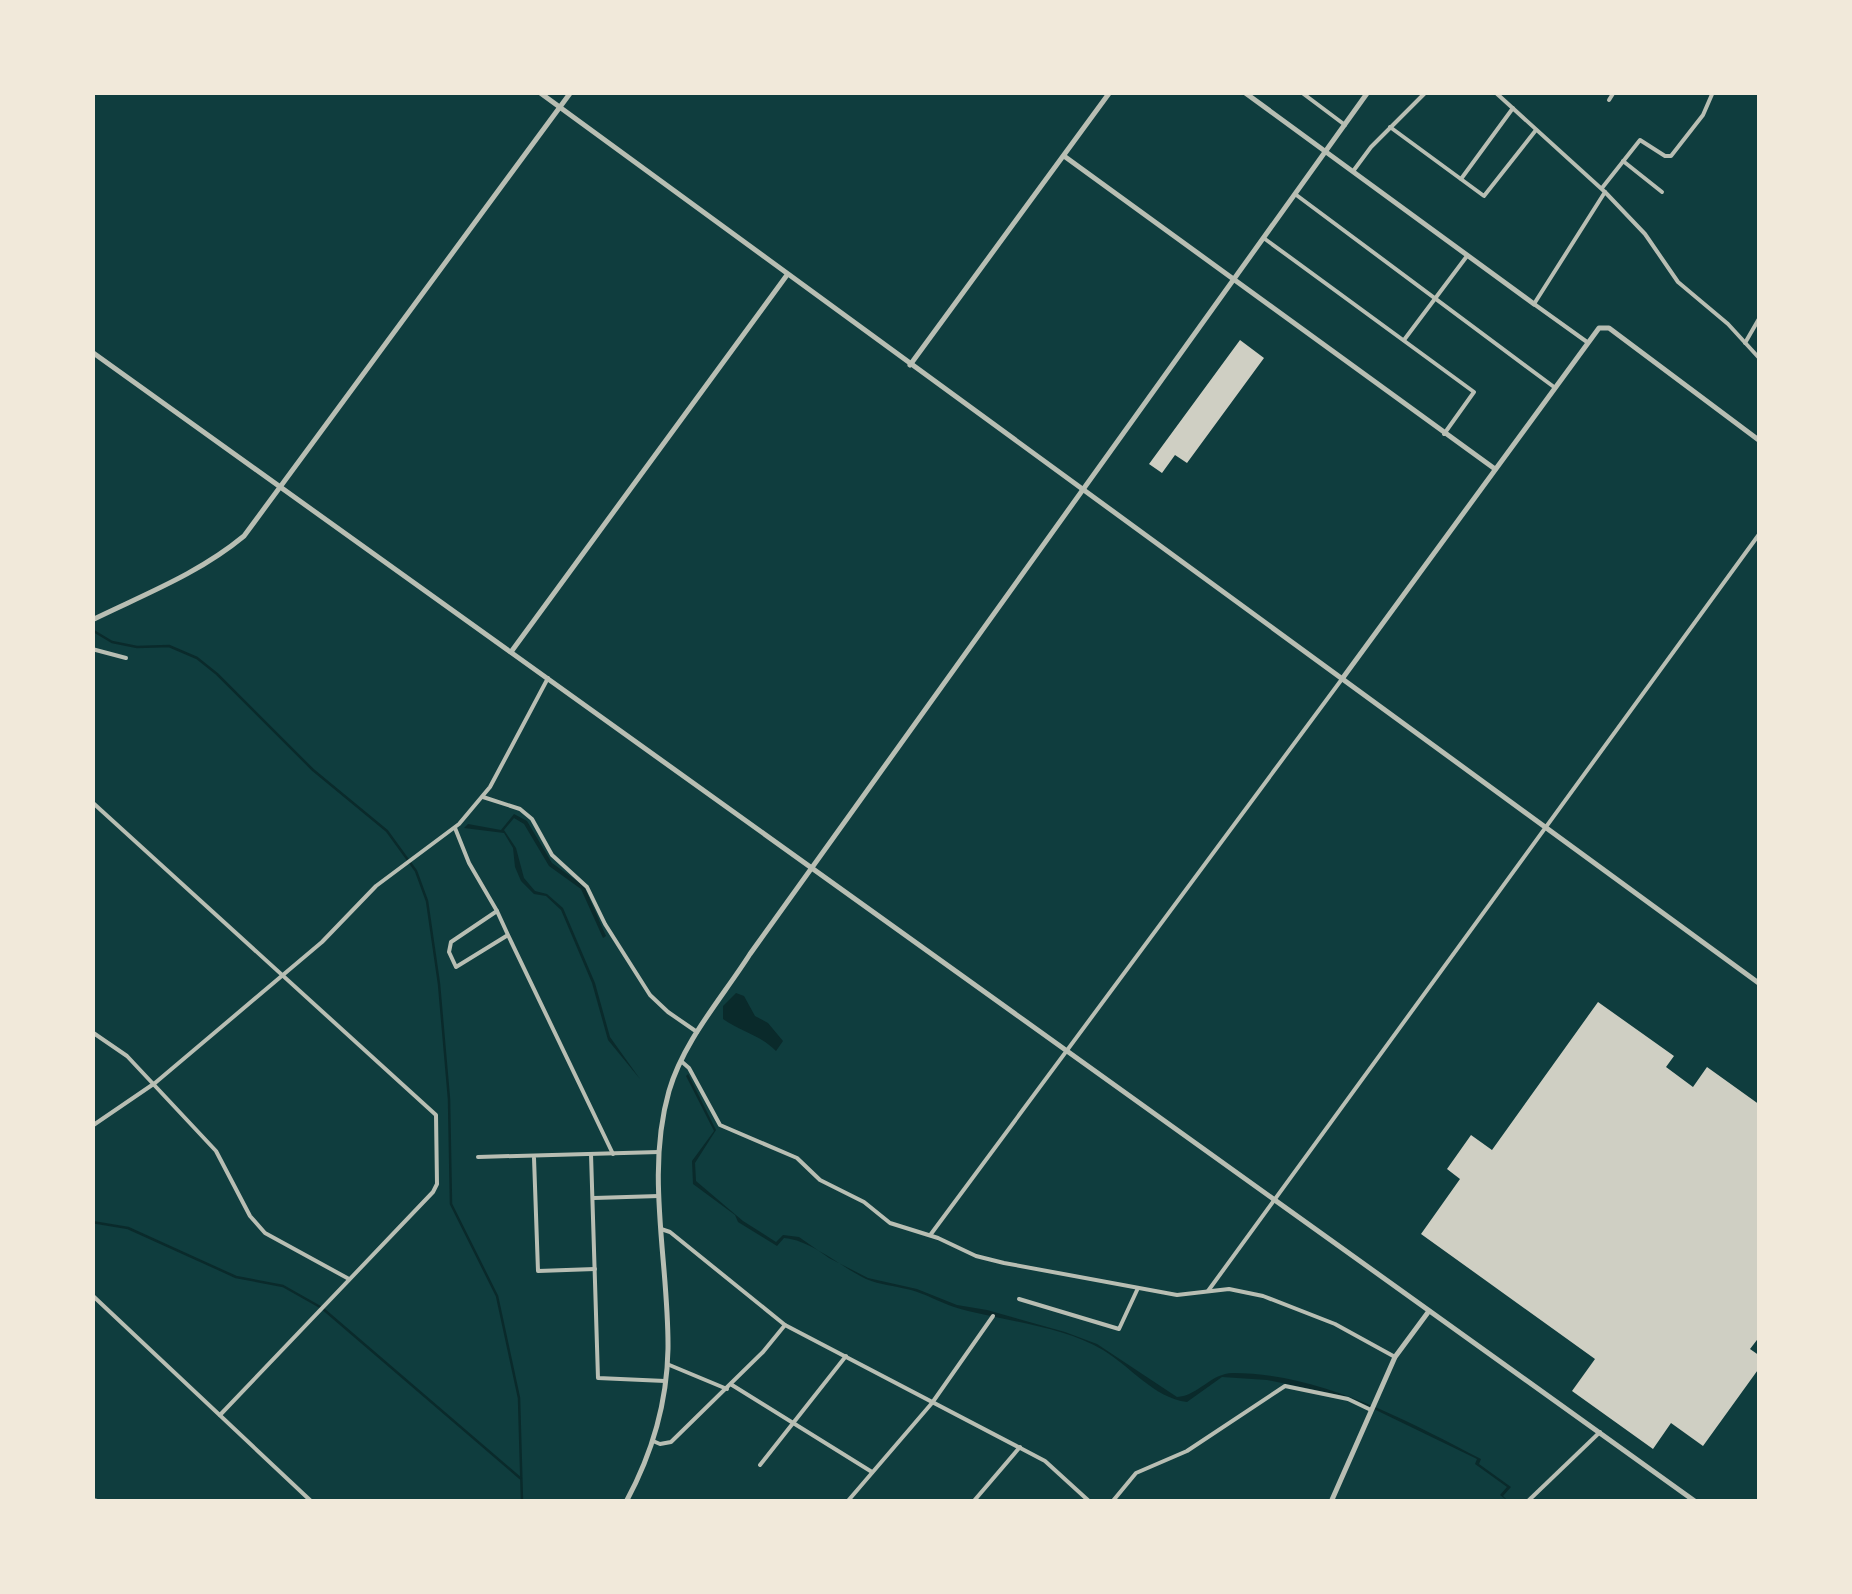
<svg xmlns="http://www.w3.org/2000/svg" width="1852" height="1594" viewBox="0 0 1852 1594" font-family="'Noto Sans',sans-serif">
  <rect width="100%" height="100%" fill="#0f3d3e"/>
  <g fill="#0a2a2b">
    <polygon points="514,814 527,821 552,863 584,886 606,936 603,938 581,889 549,866 524,824 514,818 504,830 516,848 524,878 535,891 547,894 563,908 595,983 610,1037 640,1079 608,1040 592,983 561,910 546,896 534,894 521,881 515,867 513,848 504,833 464,828 468,824 501,830"/>
    <path d="M736,993L744,996L755,1016L768,1023L783,1041L776,1051C760,1035 742,1032 723,1019V1006Z"/>
    <path d="M688,1074L716,1130L695,1163L696,1181L743,1221L776,1242L783,1235L799,1237L829,1258L868,1278L917,1289L957,1305L987,1310L1065,1332L1097,1344L1177,1397C1198,1396 1211,1373 1233,1373C1320,1373 1406,1420 1481,1459L1479,1464L1511,1487L1503,1496L1508,1501L1500,1495L1507,1487L1475,1464L1477,1459L1349,1397L1267,1380L1222,1377L1187,1402C1154,1398 1130,1366 1103,1350C1061,1325 1000,1321 954,1307C939,1302 926,1294 911,1290C896,1286 880,1285 866,1279C841,1267 811,1240 784,1238L777,1246L738,1222L735,1215L693,1184L692,1161L714,1131L686,1076Z"/>
  </g>
  <g fill="none" stroke-linecap="round" stroke-linejoin="round">
    <g stroke="#0a2a2b" stroke-width="2.5">
      <polyline points="92,630 112,642 137,647 169,646 197,658 217,674 313,770 387,831 416,871 427,901 439,984 449,1099 451,1204 497,1296 519,1398 522,1502"/>
      <polyline points="92,1222 128,1228 236,1277 283,1286 322,1308 520,1478"/>
    </g>
  </g>
  <g fill="#cfcfc3">
    <polygon points="1240,340 1264,358 1187,463 1175,455 1162,473 1149,464"/>
    <polygon points="1598,1002 1674,1056 1666,1067 1693,1087 1707,1067 1760,1105 1760,1336 1750,1349 1760,1356 1760,1367 1703,1446 1671,1423 1653,1449 1572,1391 1595,1359 1421,1234 1460,1179 1447,1169 1471,1135 1492,1150"/>
  </g>
  <g fill="none" stroke-linecap="round" stroke-linejoin="round">
    <g stroke="#b8beb3" stroke-width="4">
      <polyline points="1301,92 1345,125"/>
      <polyline points="1495,92 1605,192 1645,234 1678,282 1728,324 1760,359"/>
      <polyline points="1609,100 1614,92"/>
      <polyline points="1390,127 1484,196 1536,130"/>
      <polyline points="1623,161 1662,192"/>
      <polyline points="1354,170 1371,147 1426,92"/>
      <polyline points="1461,179 1513,108"/>
      <polyline points="1602,188 1640,140 1665,156 1671,156 1703,115 1713,92"/>
      <polyline points="1295,194 1554,387"/>
      <polyline points="1265,239 1474,392 1444,434"/>
      <polyline points="1404,340 1467,256"/>
      <polyline points="1587,342 1534,304 1605,192"/>
      <polyline points="1745,343 1760,317"/>
      <polyline points="92,649 126,658"/>
      <polyline points="483,797 520,809 532,819 552,855 587,887 605,924 650,995 668,1012 697,1032"/>
      <polyline points="92,802 436,1115 437,1184 433,1192 220,1415"/>
      <polyline points="455,828 469,863 497,911"/>
      <polyline points="508,935 456,967 449,952 451,942 497,911 508,935 613,1154"/>
      <polyline points="92,1032 127,1056 216,1151 250,1216 265,1233 349,1279"/>
      <polyline points="681,1061 689,1068 720,1125 797,1158 820,1180 864,1202 890,1223 938,1238 976,1256 1004,1263 1177,1295 1229,1289 1263,1296 1335,1324 1395,1357"/>
      <polyline points="92,1126 155,1083 322,942 376,886 459,824 490,787 548,678"/>
      <polyline points="591,1154 598,1378 665,1381"/>
      <polyline points="478,1157 659,1152"/>
      <polyline points="534,1158 538,1271 595,1269"/>
      <polyline points="594,1198 659,1196"/>
      <polyline points="661,1229 670,1232 785,1325 1045,1461 1090,1502"/>
      <polyline points="931,1234 1342,679"/>
      <polyline points="1208,1291 1760,533"/>
      <polyline points="92,1295 312,1502"/>
      <polyline points="1019,1299 1119,1329 1138,1288"/>
      <polyline points="667,1364 727,1389"/>
      <polyline points="732,1385 872,1472"/>
      <polyline points="653,1441 660,1444 671,1442 763,1352 785,1325"/>
      <polyline points="760,1465 846,1356"/>
      <polyline points="847,1502 932,1403 993,1316"/>
      <polyline points="973,1502 1020,1447"/>
      <polyline points="1112,1502 1136,1473 1187,1451 1285,1386 1348,1399 1371,1410"/>
      <polyline points="1527,1502 1600,1432"/>
    </g>
    <g stroke="#b8beb3" stroke-width="5">
      <polyline points="539,92 1760,984"/>
      <polyline points="1244,92 1534,304"/>
      <polyline points="1064,156 1495,469"/>
      <polyline points="92,352 1696,1502"/>
      <polyline points="910,365 1110,92"/>
      <path d="M92,620C145,594 198,574 244,536L571,92"/>
      <polyline points="511,652 787,275"/>
      <polyline points="1342,679 1599,328 1609,328 1760,441"/>
      <path d="M626,1502C652,1454 667,1403 668,1349C669,1263 645,1175 669,1091C684,1040 722,998 750,954L1368,92"/>
      <polyline points="1331,1502 1395,1357 1429,1311"/>
    </g>
    <polyline stroke="#f1e9da" stroke-width="6" points="92,1501 97,1502"/>
  </g>
  <rect width="1852" height="1594" fill="none" stroke="#f1e9da" stroke-width="190"/>
</svg>
